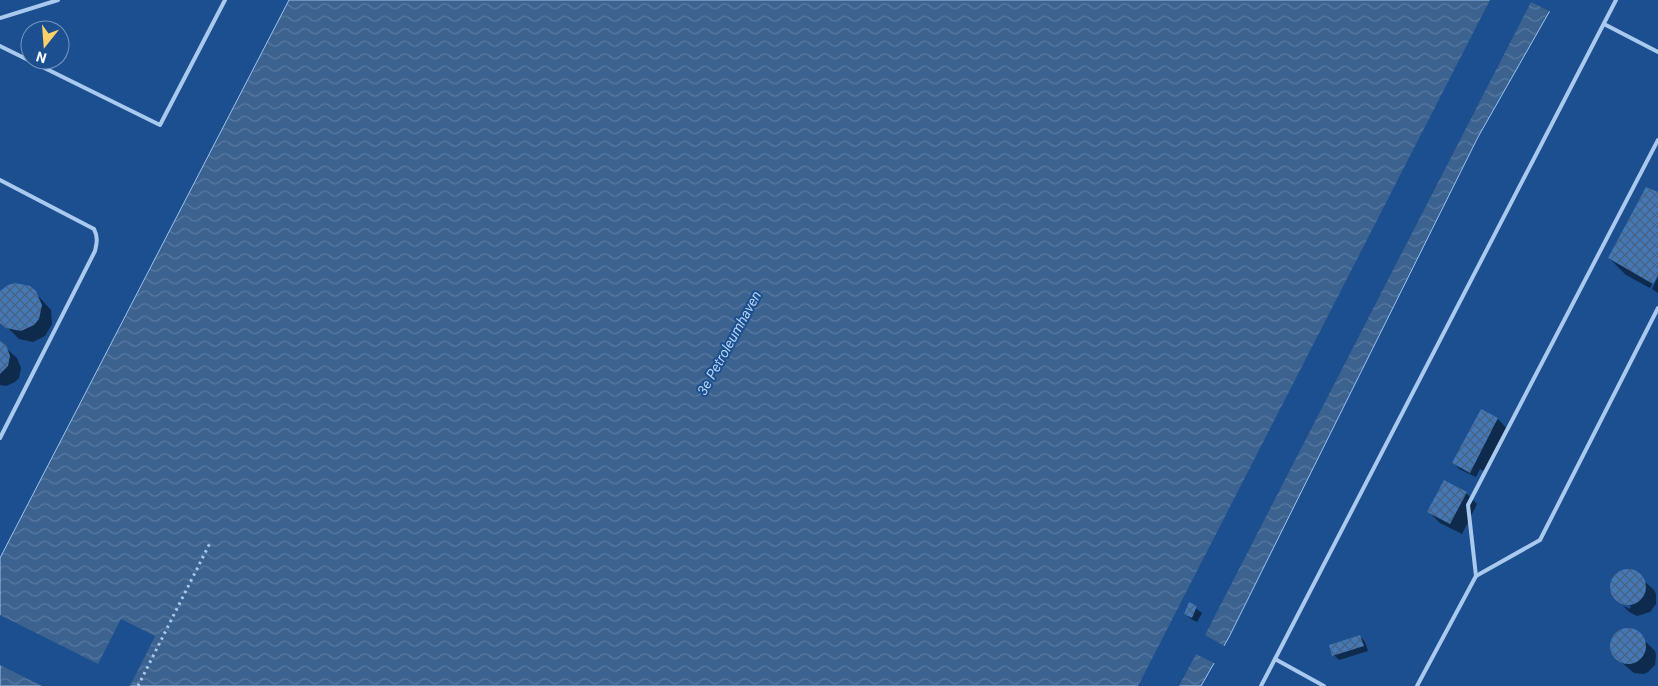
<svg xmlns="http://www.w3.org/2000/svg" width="1658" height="686" viewBox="0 0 1658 686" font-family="Roboto,sans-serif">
  <defs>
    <pattern id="water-waves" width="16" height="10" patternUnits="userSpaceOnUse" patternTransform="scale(1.25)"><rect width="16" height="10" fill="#3c6290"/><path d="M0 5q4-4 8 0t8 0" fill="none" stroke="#597aa1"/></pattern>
    <pattern id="building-cross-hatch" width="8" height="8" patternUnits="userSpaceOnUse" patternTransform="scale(1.25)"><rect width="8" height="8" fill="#4478b7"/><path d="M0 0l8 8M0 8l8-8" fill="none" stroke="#486282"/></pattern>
  </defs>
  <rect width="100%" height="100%" fill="#1b4f8f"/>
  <polygon fill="url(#water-waves)" stroke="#9cc4f0" points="289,0 1556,0 1478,137 1229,637 1201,686 0,686 0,558"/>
  <g fill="#1b4f8f">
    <polygon points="1490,0 1558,0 1551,12 1531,2 1205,635 1226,647 1216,664 1196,654 1179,686 1138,686"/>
    <polygon points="0,615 98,664 121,619 155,636 130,686 42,686 0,665"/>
  </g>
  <g fill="#0007" fill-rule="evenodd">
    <polygon points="1658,194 1658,272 1650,288 1626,275 1609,258"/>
    <polygon points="1658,277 1658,293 1652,289"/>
    <polygon points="30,287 51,310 52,324 45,336 33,342 19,339 0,320 0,293"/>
    <polygon points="0,343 17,358 21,368 19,378 15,382 6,386 0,385"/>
    <polygon points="1481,411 1498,419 1509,431 1487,473 1480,469 1476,477 1459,469 1454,463"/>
    <polygon points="1466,493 1477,504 1462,534 1440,523 1429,512"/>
    <path d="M1625,571L1634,572L1654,590L1656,594V604L1650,612L1637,616L1629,612L1614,596L1611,587L1612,582L1617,574ZM1622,602L1631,606L1630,609L1622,605Z"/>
    <polygon points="1190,604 1202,613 1197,622 1191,619 1185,614"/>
    <polygon points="1626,630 1636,632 1655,651 1656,655 1655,665 1648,672 1644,674 1634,673 1614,656 1611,646 1612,641 1614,637 1622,631"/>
    <polygon points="1360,636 1365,642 1368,651 1339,660 1334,655"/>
  </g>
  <g fill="url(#building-cross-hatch)">
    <polygon points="1646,187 1658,192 1658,275 1653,284 1608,258"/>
    <polygon points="15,283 30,286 36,291 42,305 39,319 34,325 21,331 6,328 0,323 0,291 8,285"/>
    <polygon points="0,341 6,345 10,356 8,366 0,374"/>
    <polygon points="1481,409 1498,418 1470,473 1452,463"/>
    <polygon points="1444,480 1467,492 1450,524 1427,512"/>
    <circle cx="1628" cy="587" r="18"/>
    <polygon points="1189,602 1197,606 1192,618 1184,614"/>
    <circle cx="1628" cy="646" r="18"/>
    <polygon points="1360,635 1364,646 1332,656 1329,645"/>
  </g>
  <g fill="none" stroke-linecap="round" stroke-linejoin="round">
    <polyline stroke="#a9c9ee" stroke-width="3" stroke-dasharray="2.5 4" stroke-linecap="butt" points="138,686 210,543"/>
    <g stroke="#a9c9ee" stroke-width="4">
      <polyline points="0,18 58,0"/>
      <polyline points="1604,24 1658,52"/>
      <polyline points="0,46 160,125 225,0"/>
      <path d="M0,180L94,229C98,237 97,242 95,251L0,438"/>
      <polyline points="1476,576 1468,505 1658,140"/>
      <polyline points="1275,659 1616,0"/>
      <polyline points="1261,686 1275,659 1324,686"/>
      <polyline points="1417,686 1476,576 1540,540 1658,308"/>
    </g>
  </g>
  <g text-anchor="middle" stroke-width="4" stroke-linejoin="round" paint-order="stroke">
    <g font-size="14" font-style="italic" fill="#b5d3f5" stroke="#1b4f8f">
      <text transform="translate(729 343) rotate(-61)" y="5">3e Petroleumhaven</text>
    </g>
  </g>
  <g transform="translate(45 45) rotate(197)"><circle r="24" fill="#1b4f8f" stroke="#7695bc"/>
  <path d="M0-4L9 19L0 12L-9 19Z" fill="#ffd166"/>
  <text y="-8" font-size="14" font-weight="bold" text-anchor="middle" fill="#ffffff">N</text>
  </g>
</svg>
